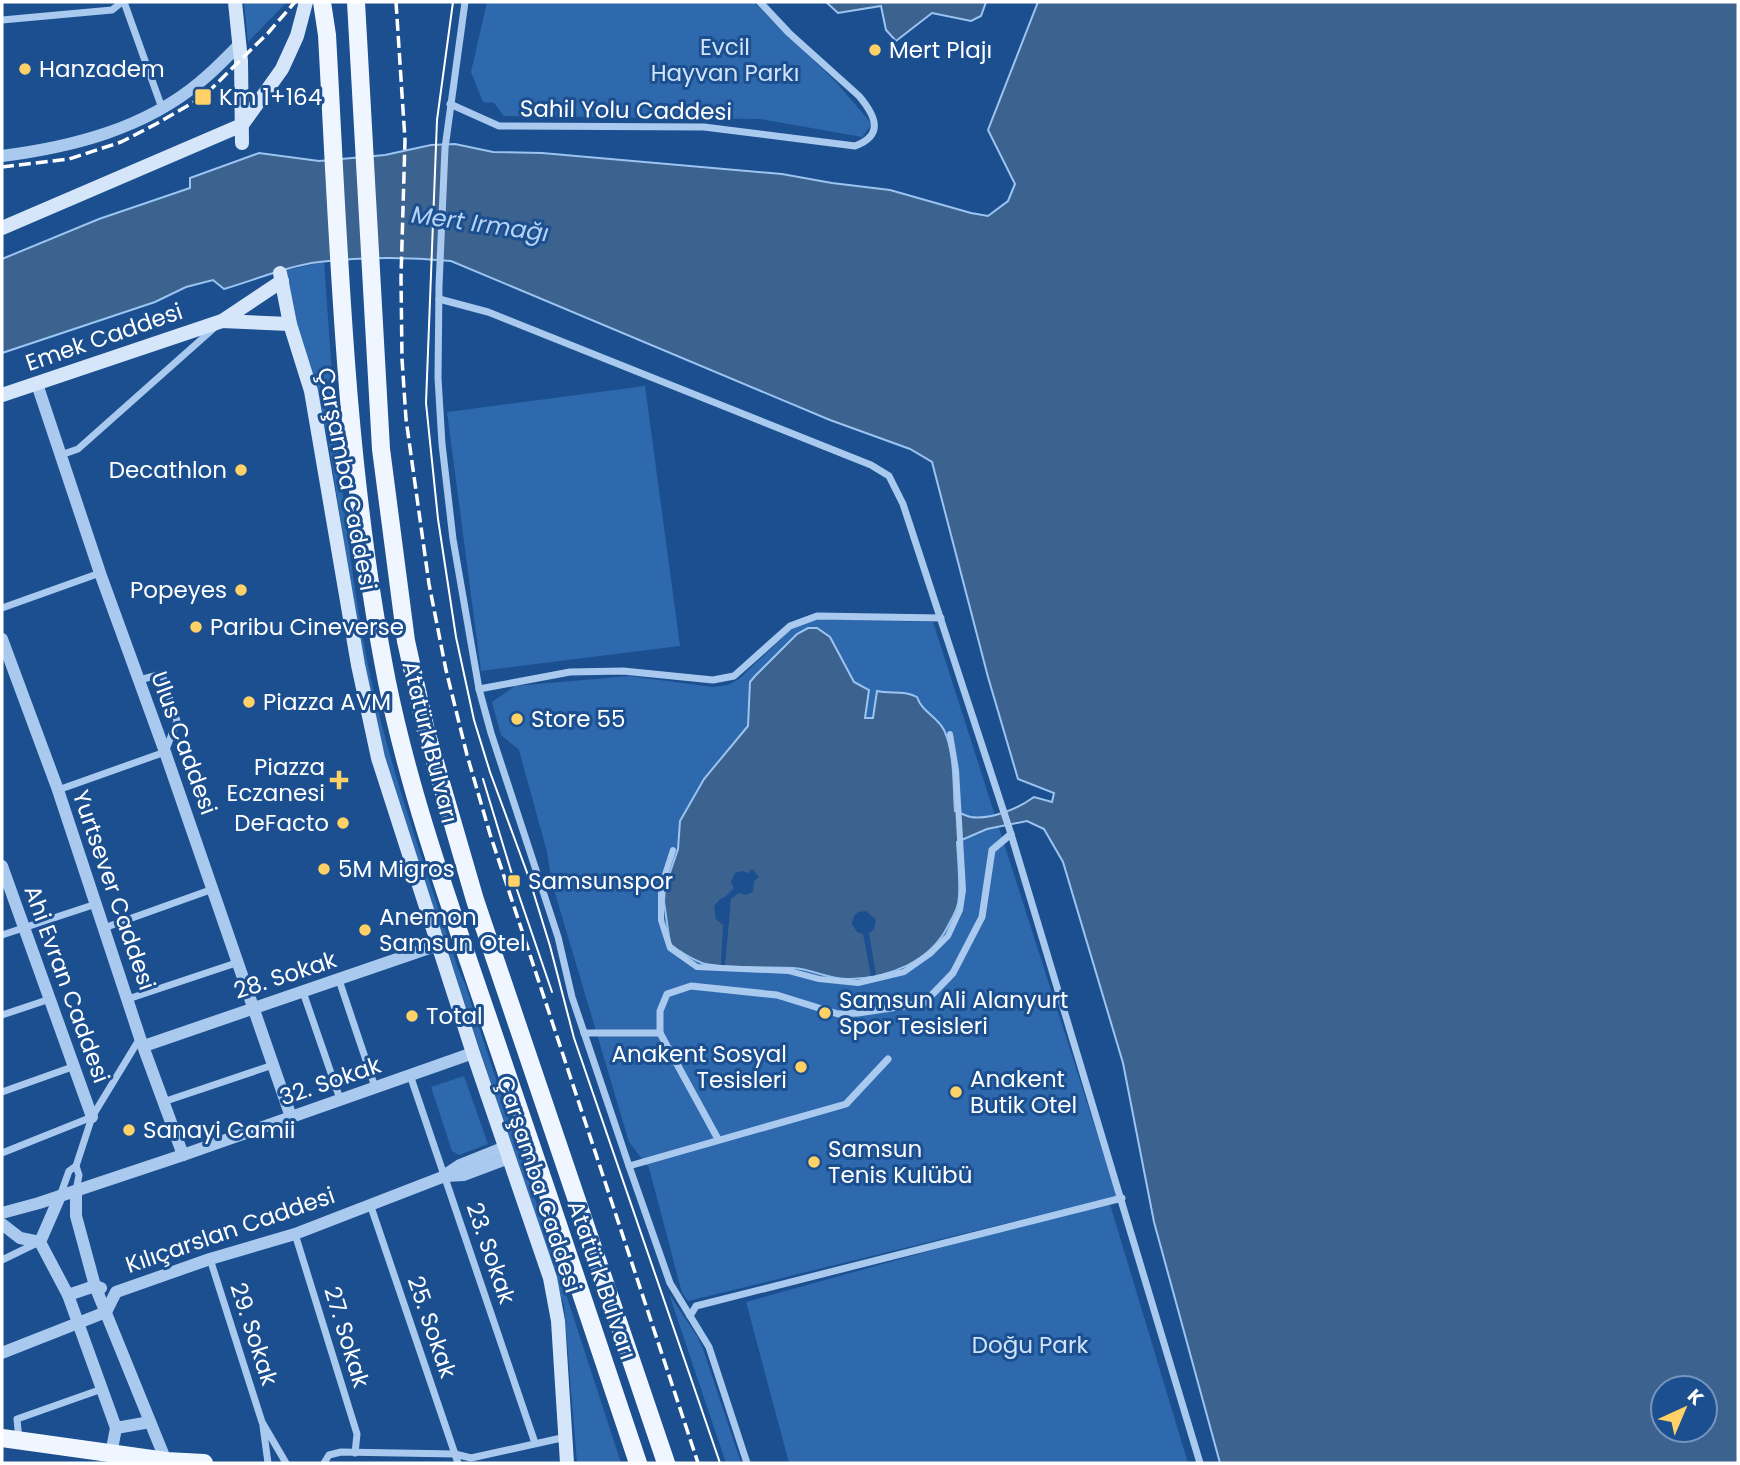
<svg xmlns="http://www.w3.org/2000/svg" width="1740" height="1465" viewBox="0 0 1740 1465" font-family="Poppins,sans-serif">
  <rect width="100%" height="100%" fill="#1b4f8f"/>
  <g fill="#2e69ad">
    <polygon points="244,2 287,2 248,42"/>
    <polygon points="487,2 754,2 836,82 872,124 862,137 760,119 504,116 494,103 483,102 471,72"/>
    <path d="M324,262C333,388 341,514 363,638C382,750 423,858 457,966L465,984L621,1463H577L564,1305L382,752L359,641L328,439L282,271Z"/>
    <polygon points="645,386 680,646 481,671 447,412"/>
    <polygon points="816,619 933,622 1117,1196 688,1301 682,1293 649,1168 629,1142 552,883 547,852 519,750 501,735 492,702 515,686 629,676 713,687 728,685 739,679 794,627"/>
    <polygon points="464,1076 488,1144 459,1155 452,1151 431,1087"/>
    <polygon points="1109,1201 1188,1463 789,1463 746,1302"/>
    <polygon points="669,1294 697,1336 703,1349 741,1463 726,1463"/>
  </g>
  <g fill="#3c6290" stroke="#9cc4f0" stroke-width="2" fill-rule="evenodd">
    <polygon points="826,2 986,2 981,16 971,21 932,13 896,41 886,30 881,6 838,13"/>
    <path d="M1038,2H1738V1463H1220L1154,1222L1123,1063L1063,862L1044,829L1027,821L987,829L957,842C958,860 960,878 959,896C959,907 953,916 948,926C930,962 889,978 850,979C830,980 812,969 793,968C772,967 719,969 702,963C690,958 680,952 670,944L664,902L665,887L678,849L680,821L704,779L748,726L750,682L755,676L797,634L808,628H817L830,637L854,682L869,690L865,718H873L877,691C891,694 905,690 917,697C922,712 937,716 944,730C955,753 953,786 955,811C960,813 966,816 971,817C991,820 1019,808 1034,797L1052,802L1054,793L1018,779L988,677L932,462L910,449L830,420L451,261C407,257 363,257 319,262C287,266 255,280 224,289L213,280L186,287L155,302L2,353V259L99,219L190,188V178L259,153L319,161L385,155L431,145L455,144L493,152L542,153L782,174L832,183L890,190L971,213L988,216L1008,201L1015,184L988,130ZM1663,1388H1705V1430H1663Z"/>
  </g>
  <g fill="#1b4f8f">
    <polygon points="752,869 759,877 754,881 753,892 746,895 739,893 731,899 725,965 721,965 723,925 716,919 714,906 719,900 726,896 734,888 731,882 735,873 742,871 748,873"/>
    <polygon points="866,911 876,920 874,929 869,933 876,975 871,976 863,934 857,932 852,924 854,916 858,912"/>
  </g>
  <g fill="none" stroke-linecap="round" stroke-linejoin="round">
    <polyline stroke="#a9c9ee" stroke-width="6" points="673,850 661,887 661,920 670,948 697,967 789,971 819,979 858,983 904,972 931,953 948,936 960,910 963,890 956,770 950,734"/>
    <g stroke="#a9c9ee" stroke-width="7">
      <polyline points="124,2 162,108"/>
      <polyline points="465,2 445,148 439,286 438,378 442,444 453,539 479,689 491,733 558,937 572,997 629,1166 670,1283 709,1347 747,1463"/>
      <polyline points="2,20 112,10 122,2"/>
      <path d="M450,104L499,126L704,127L855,146C885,135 875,115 859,96L789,33L760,2"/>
      <polyline points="439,299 488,312 871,465 889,476 903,504 1011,834 1200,1463"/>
      <polyline points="61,455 78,449 213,329"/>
      <polyline points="2,608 100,573"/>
      <polyline points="479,689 570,672 623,671 713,680 734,676 790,626 817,616 941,618"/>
      <polyline points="58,790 165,752 177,721 162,674 139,680"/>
      <polyline points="104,928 213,889"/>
      <polyline points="2,935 96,904"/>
      <polyline points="339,980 375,1087"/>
      <polyline points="303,992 340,1099"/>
      <polyline points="128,999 239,962"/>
      <polyline points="2,1015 50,999"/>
      <polyline points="584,1033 660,1033"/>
      <polyline points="410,1075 535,1443"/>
      <polyline points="2,1092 75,1066"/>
      <polyline points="163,1102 273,1065"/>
      <polyline points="718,1139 660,1033 660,1011 667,994 691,986 777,995 838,1014 858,1013 924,1003 953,973 982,917 992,850 1011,834"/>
      <polyline points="2,1153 92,1117"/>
      <polyline points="629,1166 846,1104 888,1059"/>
      <polyline points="76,1191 79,1175 76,1166"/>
      <polyline points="60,1196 69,1171 76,1166 92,1117 140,1038"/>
      <polyline points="370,1204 458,1463"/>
      <polyline points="295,1234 357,1434 355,1453"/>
      <polyline points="210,1259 262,1422 286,1463"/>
      <polyline points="2,1260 39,1242"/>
      <polyline points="690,1316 696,1306 1122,1198"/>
      <polyline points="263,1426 268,1463"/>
      <polyline points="19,1440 17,1419 102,1389"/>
      <polyline points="324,1463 329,1455 341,1452 455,1454 471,1458 566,1437"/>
    </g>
    <g stroke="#a9c9ee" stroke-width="12">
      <path d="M2,156C72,147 144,129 200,82C214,71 226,58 239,45"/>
      <polyline points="37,384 100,573 165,752 291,1117"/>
      <polyline points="2,639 58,790 140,1038 183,1155"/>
      <polyline points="2,866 92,1117"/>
      <polyline points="144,1046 438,945"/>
      <polyline points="445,1175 460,1165 505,1147"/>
      <polyline points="76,1191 76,1216 95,1286 166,1461"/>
      <polyline points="60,1196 40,1242 68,1295 116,1428 111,1454"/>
      <polyline points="2,1213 39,1203 183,1155 473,1053"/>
      <polyline points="2,1224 20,1238 40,1242"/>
      <polyline points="68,1295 95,1286 101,1288"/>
      <polyline points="2,1353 106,1312 116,1292 210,1259 295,1234 445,1176 464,1175 509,1158"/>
      <polyline points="116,1428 150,1422"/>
    </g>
    <g stroke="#d6e6fa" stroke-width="14">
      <polyline points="235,2 241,61 242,143"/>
      <polyline points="2,228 242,125 282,69 297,36 306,2"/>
      <polyline points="280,273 290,324 311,391 358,665 378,758 473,1053 550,1278 558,1321 567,1463"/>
      <polyline points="222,321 290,324"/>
      <polyline points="2,395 222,321 282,281"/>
    </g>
    <g stroke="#f0f6ff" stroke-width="18">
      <path d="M322,2L327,35C339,251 345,469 387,682C410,795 450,906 487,1015C538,1164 588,1314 638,1463"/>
      <polyline points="356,2 381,449 406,641 426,731 475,900 666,1463"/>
      <polyline points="2,1438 166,1461 204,1463"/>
    </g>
    <g stroke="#fff" stroke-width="2">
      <polyline points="453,2 437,120 426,403 438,519 456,637 474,720 490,772 529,878 550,946 574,1038 720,1463"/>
      <polyline points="483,779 514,881 552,992"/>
    </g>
    <g stroke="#fff" stroke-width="3.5" stroke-dasharray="12 5" stroke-linecap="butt">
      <polyline points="396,2 405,140 401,278 402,359 406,419 429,584 446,670 467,755 490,834 698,1463"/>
      <polyline points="2,167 69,159 121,142 156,124 203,97 268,33 295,2"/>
    </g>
  </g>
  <g fill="#ffd166" stroke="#1b4f8f" stroke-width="2.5">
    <circle cx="875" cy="50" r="7"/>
    <circle cx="25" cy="69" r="7"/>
    <rect x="194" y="88" width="18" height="18" rx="3.5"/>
    <circle cx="241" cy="470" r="7"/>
    <circle cx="241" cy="590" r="7"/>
    <circle cx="196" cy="627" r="7"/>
    <circle cx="249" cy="702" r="7"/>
    <circle cx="517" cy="719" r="7"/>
    <path d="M335.5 769.5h7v7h7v7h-7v7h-7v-7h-7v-7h7z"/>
    <circle cx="343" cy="823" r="7"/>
    <circle cx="324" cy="869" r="7"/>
    <rect x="507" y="874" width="14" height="14" rx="3.5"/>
    <circle cx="365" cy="930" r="7"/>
    <circle cx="825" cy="1013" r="7"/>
    <circle cx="412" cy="1016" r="7"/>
    <circle cx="801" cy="1067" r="7"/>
    <circle cx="956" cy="1092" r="7"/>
    <circle cx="129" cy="1130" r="7"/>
    <circle cx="814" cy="1162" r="7"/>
  </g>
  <g text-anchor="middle" stroke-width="6" stroke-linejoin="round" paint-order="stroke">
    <g font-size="23" fill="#cfe3fa" stroke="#1b4f8f">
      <text x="725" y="55">Evcil<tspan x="725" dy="26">Hayvan Parkı</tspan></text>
      <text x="1030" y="1353">Doğu Park</text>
    </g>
    <g font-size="23" fill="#fff" stroke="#1b4f8f" text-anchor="start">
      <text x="889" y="58">Mert Plajı</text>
      <text x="39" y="77">Hanzadem</text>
      <text x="219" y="105">Km 1+164</text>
      <text x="227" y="478" text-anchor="end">Decathlon</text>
      <text x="227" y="598" text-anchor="end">Popeyes</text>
      <text x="210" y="635">Paribu Cineverse</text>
      <text x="263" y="710">Piazza AVM</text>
      <text x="531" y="727">Store 55</text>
      <text x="325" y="775" text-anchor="end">Piazza<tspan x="325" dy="26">Eczanesi</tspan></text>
      <text x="329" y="831" text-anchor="end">DeFacto</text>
      <text x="338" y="877">5M Migros</text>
      <text x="528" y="889">Samsunspor</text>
      <text x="379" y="925">Anemon<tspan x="379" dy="26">Samsun Otel</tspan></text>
      <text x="839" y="1008">Samsun Ali Alanyurt<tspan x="839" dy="26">Spor Tesisleri</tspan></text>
      <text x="426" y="1024">Total</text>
      <text x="787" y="1062" text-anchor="end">Anakent Sosyal<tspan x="787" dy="26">Tesisleri</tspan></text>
      <text x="970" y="1087">Anakent<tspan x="970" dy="26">Butik Otel</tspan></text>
      <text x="143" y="1138">Sanayi Camii</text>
      <text x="828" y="1157">Samsun<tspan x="828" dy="26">Tenis Kulübü</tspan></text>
    </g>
    <g font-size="23" fill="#fff" stroke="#1b4f8f">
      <text transform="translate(626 110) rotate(1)" y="8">Sahil Yolu Caddesi</text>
      <text transform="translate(104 337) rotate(-19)" y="8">Emek Caddesi</text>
      <text transform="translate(347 479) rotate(79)" y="8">Çarşamba Caddesi</text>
      <text transform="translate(430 742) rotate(76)" y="8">Atatürk Bulvarı</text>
      <text transform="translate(184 743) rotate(70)" y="8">Ulus Caddesi</text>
      <text transform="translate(114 890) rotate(71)" y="8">Yurtsever Caddesi</text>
      <text transform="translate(285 975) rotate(-18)" y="8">28. Sokak</text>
      <text transform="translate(67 984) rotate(70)" y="8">Ahi Evran Caddesi</text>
      <text transform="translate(330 1081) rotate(-19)" y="8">32. Sokak</text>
      <text transform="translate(539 1184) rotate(72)" y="8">Çarşamba Caddesi</text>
      <text transform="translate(230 1230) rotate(-19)" y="8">Kılıçarslan Caddesi</text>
      <text transform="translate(491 1253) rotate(71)" y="8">23. Sokak</text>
      <text transform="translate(602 1280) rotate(71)" y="8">Atatürk Bulvarı</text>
      <text transform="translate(432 1327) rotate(71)" y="8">25. Sokak</text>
      <text transform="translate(254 1334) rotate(72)" y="8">29. Sokak</text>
      <text transform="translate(347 1337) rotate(73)" y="8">27. Sokak</text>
    </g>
    <g font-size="24" font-style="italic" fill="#b5d3f5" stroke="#1b4f8f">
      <text transform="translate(480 224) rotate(8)" y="8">Mert Irmağı</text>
    </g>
  </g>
  <rect width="1740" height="1465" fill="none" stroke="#ffffff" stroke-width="7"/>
  <g transform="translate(1684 1409) rotate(44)"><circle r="33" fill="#1b4f8f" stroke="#7695bc" stroke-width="2"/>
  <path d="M0-5L12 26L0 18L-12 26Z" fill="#ffd166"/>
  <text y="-10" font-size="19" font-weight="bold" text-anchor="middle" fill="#ffffff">K</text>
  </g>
</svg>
